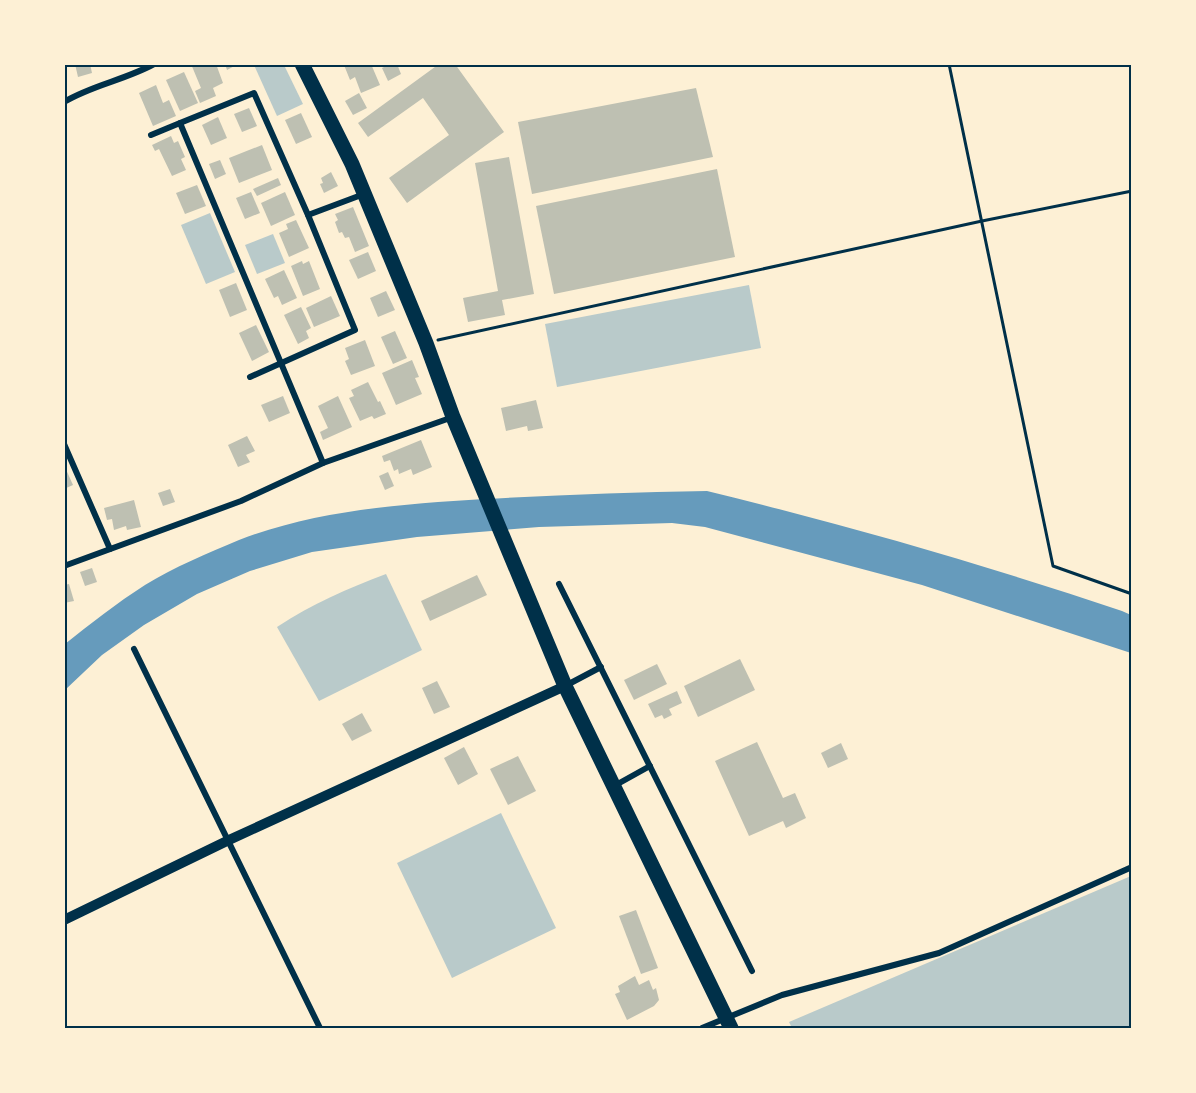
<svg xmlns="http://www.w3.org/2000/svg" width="1196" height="1093" viewBox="0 0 1196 1093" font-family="Lato,sans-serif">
  <rect width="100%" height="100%" fill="#fdf0d5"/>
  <g fill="#b9caca">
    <polygon points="254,65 284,65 303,104 277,116"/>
    <polygon points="210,213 235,272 206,284 181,225"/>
    <polygon points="273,234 285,263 257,274 245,245"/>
    <polygon points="749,285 761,348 557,387 545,324"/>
    <path d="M386,574L422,650L319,701L277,627C313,603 347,589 386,574Z"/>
    <polygon points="501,813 556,928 452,978 397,863"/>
    <polygon points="1131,876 1131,1028 792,1028 789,1022"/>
  </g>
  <path fill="#669bbc" d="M707,491C847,525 985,565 1122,611L1131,615V653L922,585L705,527L672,523L539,527L417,537L312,552L250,571L197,594L144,625L102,655L65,690V644C91,623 117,603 145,585C174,567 208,553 239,540C317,510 402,504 484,499C558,495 632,492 707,491Z"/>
  <g fill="#bec0b2">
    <polygon points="75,64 90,64 92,73 78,77"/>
    <polygon points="191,64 216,64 223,83 213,88 216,96 200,103 195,91 201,88"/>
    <polygon points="225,64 238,64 227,70"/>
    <polygon points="345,64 371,64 380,85 361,93 355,77 350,80 344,65"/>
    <polygon points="390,64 397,64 401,74 388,81 382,68"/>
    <polygon points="439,64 455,64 504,132 407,203 389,178 449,135 423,98 368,137 358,123"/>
    <polygon points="184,72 198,103 180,111 166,80"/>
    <polygon points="156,85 163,103 169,100 176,116 153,126 139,93"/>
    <polygon points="696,88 713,157 532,194 518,122"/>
    <polygon points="359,93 367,108 353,115 345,101"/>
    <polygon points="249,108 257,126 242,132 234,114"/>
    <polygon points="301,113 312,137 296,144 285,120"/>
    <polygon points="218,117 227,138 211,145 202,125"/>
    <polygon points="171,136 174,143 178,141 185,157 181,159 186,170 172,176 159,149 155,151 152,145"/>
    <polygon points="262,145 272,170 239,183 229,158"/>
    <polygon points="509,157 534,294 502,300 505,315 468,322 463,298 498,291 475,163"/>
    <polygon points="220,160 226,174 215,179 209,164"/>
    <polygon points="717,169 735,257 554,294 536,206"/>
    <polygon points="331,172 338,186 324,193 320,184 323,183 321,178"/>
    <polygon points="278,178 281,185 257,196 253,189"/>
    <polygon points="197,185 206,206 185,214 176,193"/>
    <polygon points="251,192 260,213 245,219 236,198"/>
    <polygon points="285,192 295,215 271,226 261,203"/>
    <polygon points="353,207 369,246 355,252 349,237 345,238 342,232 339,233 335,222 338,220 335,214"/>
    <polygon points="296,220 309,248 289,257 279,233 288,229 286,224"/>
    <polygon points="368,252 376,271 358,279 349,260"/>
    <polygon points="302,261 303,264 309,261 320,289 303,296 291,266"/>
    <polygon points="284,270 297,298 282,305 278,296 274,298 265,279"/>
    <polygon points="236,283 247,310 230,317 219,290"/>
    <polygon points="386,291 395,310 378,317 370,298"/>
    <polygon points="331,296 340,316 314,327 306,308"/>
    <polygon points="301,307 311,328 306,331 309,338 298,344 284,315"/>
    <polygon points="256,325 269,352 252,361 239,333"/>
    <polygon points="395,331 407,358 393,364 381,337"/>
    <polygon points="365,340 375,366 351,375 345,361 349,359 345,348"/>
    <polygon points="412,360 419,377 415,378 422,394 396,405 382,373"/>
    <polygon points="368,382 378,402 380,401 386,414 374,419 372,416 360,421 349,398 354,396 351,390"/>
    <polygon points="283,396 290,413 269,422 261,405"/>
    <polygon points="338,396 352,427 323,440 320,432 328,428 318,406"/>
    <polygon points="536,400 543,428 528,431 527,426 506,431 501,408"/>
    <polygon points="247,436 255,451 246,455 250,462 238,467 228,445"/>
    <polygon points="421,440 432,467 413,475 411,469 399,474 398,469 394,471 390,460 384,462 382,456"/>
    <polygon points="64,465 73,485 64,489"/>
    <polygon points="388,472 394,486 385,490 379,476"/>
    <polygon points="170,489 175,502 163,506 158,493"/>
    <polygon points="134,500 141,527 127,530 126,526 114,530 112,519 107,520 104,508"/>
    <polygon points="92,568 97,582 85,586 80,572"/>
    <polygon points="477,575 487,595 430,621 421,601"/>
    <polygon points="69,584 74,601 64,603 64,585"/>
    <polygon points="740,659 755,690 698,717 684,686"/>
    <polygon points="657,664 667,684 634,700 624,680"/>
    <polygon points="437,681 450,707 434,714 422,688"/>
    <polygon points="677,691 682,703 669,709 672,715 664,719 662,715 655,718 648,704"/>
    <polygon points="362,713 372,731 352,741 342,724"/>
    <polygon points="757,742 783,798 795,793 806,818 786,828 783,821 749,836 715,761"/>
    <polygon points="841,743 848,759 828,768 821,753"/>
    <polygon points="464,747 478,774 458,785 444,758"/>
    <polygon points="518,756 536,791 508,805 490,769"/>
    <polygon points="636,910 658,968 641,974 619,916"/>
    <polygon points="635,976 639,985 649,980 653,990 656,988 659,1000 654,1006 627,1020 615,994 620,992 618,986"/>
  </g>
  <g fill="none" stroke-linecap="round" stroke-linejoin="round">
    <g stroke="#003049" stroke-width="3">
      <polyline points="949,64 1053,566 1132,594"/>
      <polyline points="438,340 982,221 1132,191"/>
    </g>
    <g stroke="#003049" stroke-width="6">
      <path d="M64,102C92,85 125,80 154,64"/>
      <polyline points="151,135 180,123"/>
      <polyline points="308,215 364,194"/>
      <polyline points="250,377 355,330 308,215 254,93 180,123 323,463"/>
      <polyline points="64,444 110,549"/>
      <polyline points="64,566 241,501 323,463 453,417"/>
      <polyline points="559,584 752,971"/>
      <polyline points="134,649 320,1028"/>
      <polyline points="565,686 601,667"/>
      <polyline points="614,786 650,766"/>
      <polyline points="702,1028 782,995 939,953 1132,867"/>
    </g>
    <polyline stroke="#003049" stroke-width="10" points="64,920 229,840 565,686"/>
    <polyline stroke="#003049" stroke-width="15" points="302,64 352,164 426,343 453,417 565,686 731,1028"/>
  </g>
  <rect width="1196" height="1093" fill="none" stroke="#fdf0d5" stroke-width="132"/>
  <rect x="66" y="66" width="1064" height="961" fill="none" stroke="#003049" stroke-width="2"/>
</svg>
